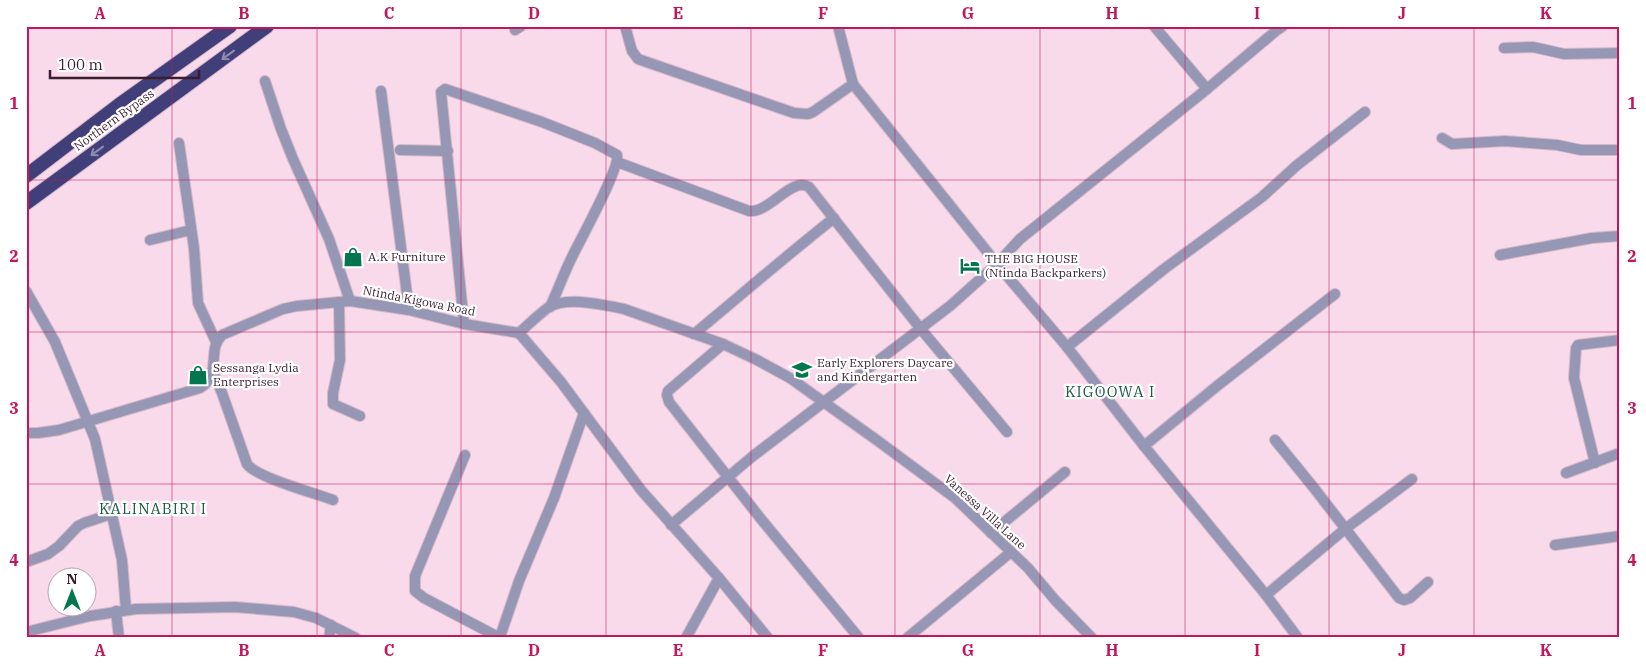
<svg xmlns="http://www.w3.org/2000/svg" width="1646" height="664" viewBox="0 0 1646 664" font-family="'IBM Plex Serif',serif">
  <rect width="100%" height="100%" fill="#f8daeb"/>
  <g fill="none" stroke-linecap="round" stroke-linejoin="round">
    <defs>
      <g id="minor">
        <polyline points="625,26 632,51 638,59 794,113 808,114 813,112 853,84 997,264 1067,347 1144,446 1266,595 1298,638"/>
        <polyline points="838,26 853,84"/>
        <polyline points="1154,26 1207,89"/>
        <polyline points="515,30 521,26"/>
        <polyline points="1504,48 1533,47 1564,54 1620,53"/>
        <polyline points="265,81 281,129 293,159 329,239 350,301"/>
        <polyline points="381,91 409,310"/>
        <polyline points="1442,138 1452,144 1505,141 1557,145 1581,150 1620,150"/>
        <polyline points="179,143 194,248 198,303 216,342"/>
        <polyline points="400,150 448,151"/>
        <path d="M617,162L749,211C770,213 792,176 809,187L920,328L1007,432"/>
        <polyline points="150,240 191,230"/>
        <polyline points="1500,255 1592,238 1620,236"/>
        <polyline points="26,291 55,342 95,439 122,560 126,610"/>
        <polyline points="339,302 340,360 333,393 333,404 360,416"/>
        <path d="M464,324L441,92L445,89L542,122L595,143L617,155C620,169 580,240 572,257C564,273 558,290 550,307"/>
        <polyline points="519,333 561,382 641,490 719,578 768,638"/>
        <path d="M694,334C741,295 786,256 834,218"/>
        <polyline points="723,344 668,391 667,395 669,402 761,519 859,638"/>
        <polyline points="1067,347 1164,269 1262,197 1296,166 1365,112"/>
        <path d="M213,372L222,393L247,464C257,478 315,493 333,500"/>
        <path d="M26,433H38L59,430L200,388C223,374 206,350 222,335L283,309L297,306L350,301L409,310L464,324L519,333C529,324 539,314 549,307C568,296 603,305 624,309L723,344L757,360L790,378L878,441L955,498L1028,568L1055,600L1092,638"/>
        <polyline points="1275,440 1314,488 1399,598 1404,600 1410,598 1428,582"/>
        <polyline points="1144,446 1217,386 1335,294"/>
        <polyline points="465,455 415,576 415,591 424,598 500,638"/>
        <polyline points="1595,463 1574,378 1576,348 1578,345 1620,340"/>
        <polyline points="1566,473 1620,453"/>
        <polyline points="671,525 753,456 950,306 997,264 1020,239 1207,89 1277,30 1283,26"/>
        <polyline points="991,533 1065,472"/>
        <polyline points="1555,545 1620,536"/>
        <polyline points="26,562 48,554 59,546 78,526 84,523 111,514"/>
        <polyline points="1266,595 1345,529 1412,479"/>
        <polyline points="116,611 119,638"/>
        <polyline points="26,632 90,616 136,609 235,607 294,612 316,618 356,638"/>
        <polyline points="500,637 519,581 554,498 584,413"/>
        <polyline points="329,638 331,625"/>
        <polyline points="686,638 719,578"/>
        <polyline points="907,638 1011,552"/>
      </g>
      <g id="highway">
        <polyline points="26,176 119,105 230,26"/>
        <polyline points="26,203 267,26"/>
      </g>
    </defs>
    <use href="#minor" stroke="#d6b8c9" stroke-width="12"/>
    <use href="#highway" stroke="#d6b8c9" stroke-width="16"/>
    <use href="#minor" stroke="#9597b5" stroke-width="10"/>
    <use href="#highway" stroke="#413f7a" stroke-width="14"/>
  </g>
  <defs><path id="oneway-shaft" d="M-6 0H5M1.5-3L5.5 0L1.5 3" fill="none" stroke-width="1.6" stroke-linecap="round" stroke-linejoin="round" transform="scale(1.25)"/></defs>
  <g stroke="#8d8caf">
    <use href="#oneway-shaft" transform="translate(228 55) rotate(144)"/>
    <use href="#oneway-shaft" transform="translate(97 151) rotate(144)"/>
  </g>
  <path fill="none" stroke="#c2185b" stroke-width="1" stroke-opacity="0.55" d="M172,26V638M317,26V638M461,26V638M606,26V638M751,26V638M895,26V638M1040,26V638M1185,26V638M1329,26V638M1474,26V638M26,180H1620M26,332H1620M26,484H1620"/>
  <defs>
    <symbol id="shop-bare" viewBox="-9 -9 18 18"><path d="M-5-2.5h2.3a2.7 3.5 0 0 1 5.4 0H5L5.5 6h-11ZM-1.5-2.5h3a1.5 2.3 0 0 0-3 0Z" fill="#037650" stroke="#fff" stroke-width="2.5" paint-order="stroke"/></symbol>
    <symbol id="hotel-bare" viewBox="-9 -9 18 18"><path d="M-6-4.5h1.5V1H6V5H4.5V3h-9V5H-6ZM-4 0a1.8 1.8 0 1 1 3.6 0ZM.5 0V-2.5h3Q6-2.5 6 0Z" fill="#037650" stroke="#fff" stroke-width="2.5" paint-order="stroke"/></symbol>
    <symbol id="school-bare" viewBox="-9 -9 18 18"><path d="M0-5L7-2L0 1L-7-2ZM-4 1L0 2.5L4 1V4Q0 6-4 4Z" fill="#037650" stroke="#fff" stroke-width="2.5" paint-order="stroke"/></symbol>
  </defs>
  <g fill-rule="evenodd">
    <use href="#shop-bare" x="339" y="243" width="28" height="28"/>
    <use href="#hotel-bare" x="956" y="252" width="28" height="28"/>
    <use href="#school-bare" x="788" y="356" width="28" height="28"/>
    <use href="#shop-bare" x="184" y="361" width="28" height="28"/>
  </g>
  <g text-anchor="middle" stroke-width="4.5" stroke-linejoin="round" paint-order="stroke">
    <g font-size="12" fill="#391e2f" stroke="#fff">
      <text transform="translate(114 120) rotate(-36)" y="4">Northern Bypass</text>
      <text transform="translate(419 301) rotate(11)" y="4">Ntinda Kigowa Road</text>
      <text transform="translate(985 512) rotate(42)" y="4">Vanessa Villa Lane</text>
    </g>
    <g font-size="12" fill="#391e2f" stroke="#fff" text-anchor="start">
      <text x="368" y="261">A.K Furniture</text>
      <text x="985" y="263">THE BIG HOUSE<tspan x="985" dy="14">(Ntinda Backparkers)</tspan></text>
      <text x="817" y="367">Early Explorers Daycare<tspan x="817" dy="14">and Kindergarten</tspan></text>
      <text x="213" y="372">Sessanga Lydia<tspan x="213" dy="14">Enterprises</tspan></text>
    </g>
    <g font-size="15" letter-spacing="1" fill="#1c5e43" stroke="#fff">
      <text x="1110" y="397">KIGOOWA I</text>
      <text x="153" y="514">KALINABIRI I</text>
    </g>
  </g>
  <rect width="1646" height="664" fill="none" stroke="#ffffff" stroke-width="55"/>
  <g transform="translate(72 592)"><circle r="24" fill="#ffffff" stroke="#b0a5ac"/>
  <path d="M0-4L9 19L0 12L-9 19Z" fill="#037650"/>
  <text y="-8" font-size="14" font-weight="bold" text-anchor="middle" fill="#391e2f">N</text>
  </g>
  <path d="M50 70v8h149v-8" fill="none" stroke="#391e2f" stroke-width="2.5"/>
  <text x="58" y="70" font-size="15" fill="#391e2f" stroke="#ffffff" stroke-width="4" paint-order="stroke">100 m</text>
  <rect x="28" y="28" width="1590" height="608" fill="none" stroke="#c2185b" stroke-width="2"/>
  <g font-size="16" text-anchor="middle" font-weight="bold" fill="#c2185b">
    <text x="100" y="19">A</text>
    <text x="244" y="19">B</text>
    <text x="389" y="19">C</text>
    <text x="534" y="19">D</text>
    <text x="678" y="19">E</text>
    <text x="823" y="19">F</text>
    <text x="968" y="19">G</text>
    <text x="1112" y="19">H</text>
    <text x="1257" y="19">I</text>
    <text x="1402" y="19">J</text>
    <text x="1546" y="19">K</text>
    <text x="14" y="109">1</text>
    <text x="1632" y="109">1</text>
    <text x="14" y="262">2</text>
    <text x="1632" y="262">2</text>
    <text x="14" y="414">3</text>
    <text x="1632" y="414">3</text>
    <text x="14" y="566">4</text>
    <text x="1632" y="566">4</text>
    <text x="100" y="656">A</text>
    <text x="244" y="656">B</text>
    <text x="389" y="656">C</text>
    <text x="534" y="656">D</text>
    <text x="678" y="656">E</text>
    <text x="823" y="656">F</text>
    <text x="968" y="656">G</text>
    <text x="1112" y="656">H</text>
    <text x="1257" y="656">I</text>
    <text x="1402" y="656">J</text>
    <text x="1546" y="656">K</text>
  </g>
</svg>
